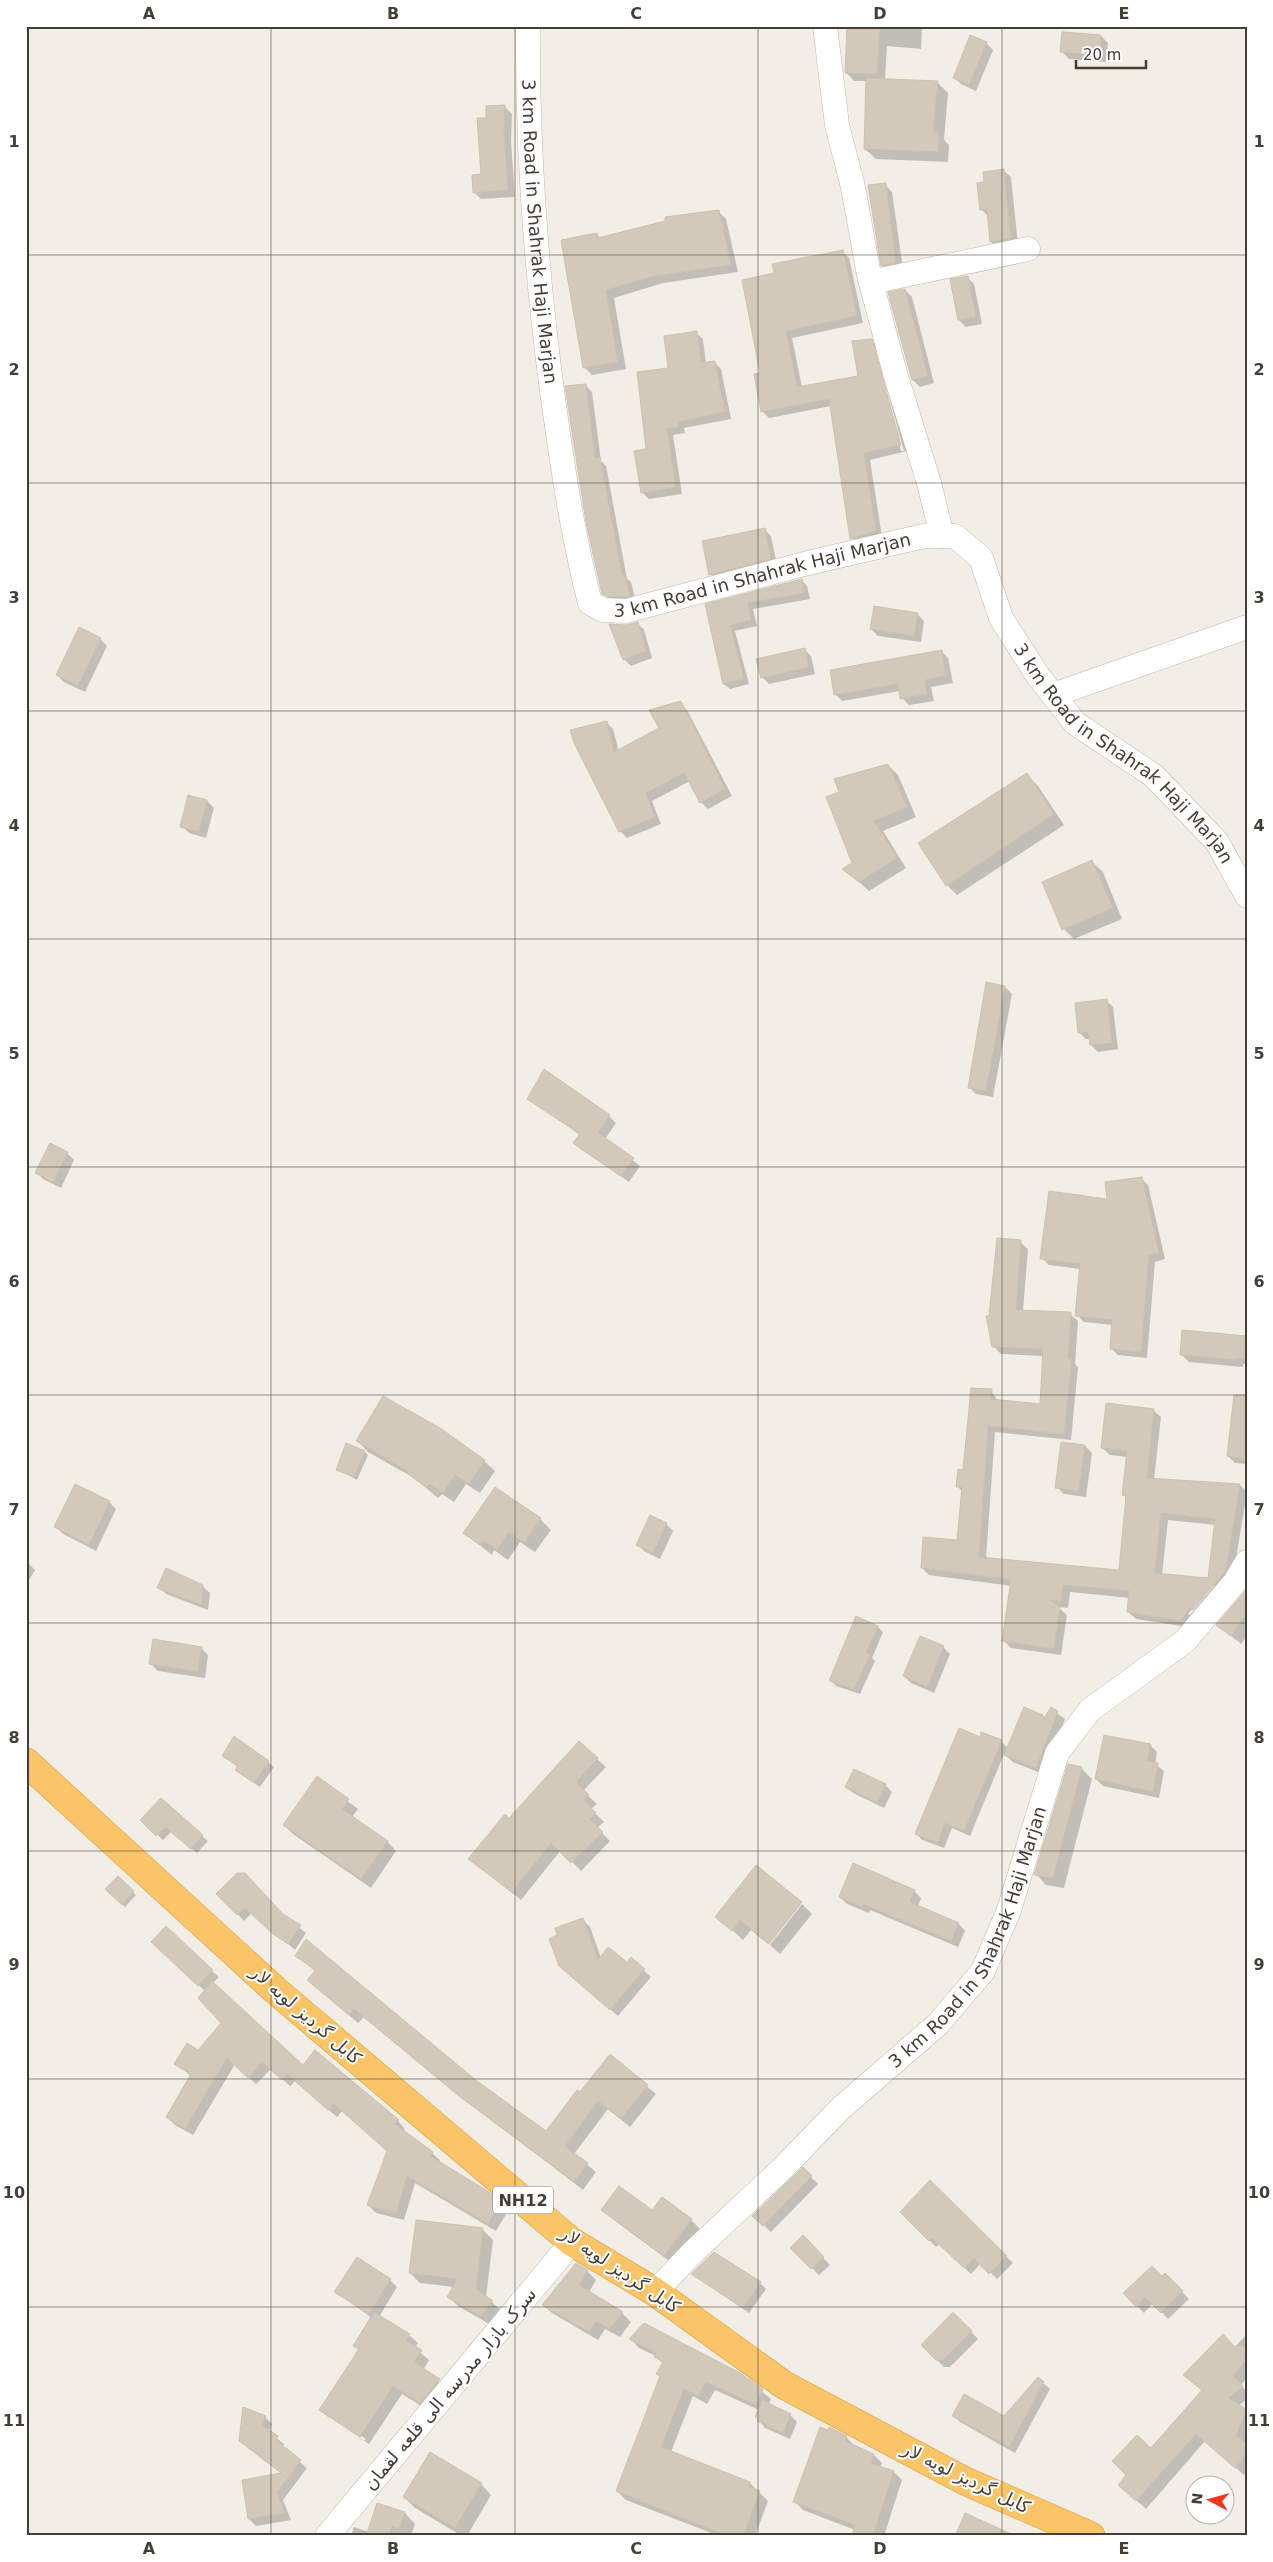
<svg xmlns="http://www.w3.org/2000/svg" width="1273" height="2562" viewBox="0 0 1273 2562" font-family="'DejaVu Sans',Vazirmatn,sans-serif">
  <rect width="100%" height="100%" fill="#f2eee5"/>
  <g fill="#0003" fill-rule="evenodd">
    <polygon points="862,26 922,26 921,49 887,46 885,80 937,82 948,93 944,140 949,145 948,162 876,159 865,149 867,81 854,81 846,72"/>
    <polygon points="1101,36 1108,43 1106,62 1069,59 1062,52"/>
    <polygon points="986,43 993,50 976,91 961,84 954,78"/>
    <polygon points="505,107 512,114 511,142 515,197 481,199 474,192 482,175 488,120"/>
    <polygon points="1004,171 1011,177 1018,245 998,249 991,242 989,217 981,209 985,183"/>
    <polygon points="885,185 892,192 903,269 889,272 882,265"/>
    <polygon points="718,211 726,219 738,272 663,283 614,298 626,369 592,375 584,367 596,234 601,238"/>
    <path d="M842,251L849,258L863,323L792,338L802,387L860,377L871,340L878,347L907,451L870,460L882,537L858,545L852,538L831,406L769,418L762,411L761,374L776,274ZM872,346H875L904,451H901Z"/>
    <polygon points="967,277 974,284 982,324 966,327 959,320"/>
    <polygon points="905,290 912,297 934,383 920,387 913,380"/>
    <polygon points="696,333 703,339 706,364 714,362 721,369 731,419 684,428 685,433 673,435 682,494 649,499 642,492 647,450 670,369"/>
    <polygon points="585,385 592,392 601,461 606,466 627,579 631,582 636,602 611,601 603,593"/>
    <polygon points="764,529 771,536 777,565 717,581 710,574"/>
    <polygon points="802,580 807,586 810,599 753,609 757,626 735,631 749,684 730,689 724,684 706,605"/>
    <polygon points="917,614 924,621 921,642 878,636 871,629"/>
    <polygon points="637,623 644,630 652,658 631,666 624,659 626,626"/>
    <polygon points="100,639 107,646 85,692 64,682 57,675"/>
    <polygon points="804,649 811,656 815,674 769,684 762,677"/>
    <polygon points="941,651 948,658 953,683 931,687 934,701 909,705 902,698 900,691 842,701 835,694"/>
    <polygon points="680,703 687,710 732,796 708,809 701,802 690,781 652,801 661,824 627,838 620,831 606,722 613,729 619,752 661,729"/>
    <polygon points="888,765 898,775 916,817 883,831 906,868 869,891 844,869 853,864 841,792"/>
    <polygon points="1027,775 1038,786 1064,825 957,895 947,885"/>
    <polygon points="207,801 214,808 206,838 189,833 182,826"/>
    <polygon points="1092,862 1103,872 1122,919 1074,939 1064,929"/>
    <polygon points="1005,987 1012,994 993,1097 976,1094 969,1087"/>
    <polygon points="1106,1000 1113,1007 1118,1049 1098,1052 1091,1045 1090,1039 1086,1039 1079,1032"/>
    <polygon points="529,1098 609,1116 616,1123 605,1139 640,1166 629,1182 582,1150 575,1143 580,1135"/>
    <polygon points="50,1144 67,1153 74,1160 61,1188 43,1179 36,1172"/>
    <polygon points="1141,1178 1148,1185 1165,1259 1155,1262 1147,1358 1118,1355 1111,1348 1113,1325 1084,1322 1077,1315 1081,1269 1049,1265 1042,1258 1109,1200"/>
    <path d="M1020,1242L1028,1249L1023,1311L1070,1314L1078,1321L1075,1364L1078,1367L1071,1440L995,1432L986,1559L1120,1572L1127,1498L1124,1495L1128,1457L1110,1455L1102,1448L1153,1410L1161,1417L1154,1480L1240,1485L1247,1492L1233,1577L1188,1627L1136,1619L1128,1612L1130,1598L1070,1592L1068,1608L1058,1607L1067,1615L1061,1655L1011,1648L1003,1640L1012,1586L929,1575L922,1568L958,1542L963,1492L957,1486L991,1391L998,1401L1041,1405L1044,1356L1001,1354L993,1346L990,1317ZM1168,1520L1216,1525L1209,1580L1162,1575ZM1212,1585H1215L1190,1615L1188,1614Z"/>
    <polygon points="1247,1337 1247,1364 1243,1364 1243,1367 1189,1362 1182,1355"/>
    <polygon points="1247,1421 1247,1464 1235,1463 1228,1456"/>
    <polygon points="358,1441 484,1461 495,1471 480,1493 466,1484 454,1502 442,1494 438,1498 414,1478 368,1452"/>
    <polygon points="1062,1443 1085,1446 1092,1453 1086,1497 1064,1494 1057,1487"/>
    <polygon points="365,1452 368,1455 357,1480 337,1469"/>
    <polygon points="495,1489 540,1519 551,1530 535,1552 520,1542 508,1560 494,1550 492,1555 465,1533"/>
    <polygon points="109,1502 116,1509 96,1551 63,1534 56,1527"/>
    <polygon points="666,1524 673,1531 660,1559 644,1551 637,1544"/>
    <polygon points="26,1561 35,1570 26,1585"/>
    <polygon points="202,1586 210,1593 208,1610 166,1594 159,1587"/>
    <polygon points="1247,1591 1247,1636 1241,1644 1218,1625"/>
    <polygon points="878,1627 883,1632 872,1658 875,1661 860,1694 836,1686 831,1680"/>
    <polygon points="943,1647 950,1654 934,1693 911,1683 904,1676"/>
    <polygon points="201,1648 208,1655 205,1678 158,1671 151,1664"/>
    <polygon points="1051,1709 1065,1719 1043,1774 1013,1762 1004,1754 970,1836 952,1828 944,1848 922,1840 916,1833 980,1738 1001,1741 1008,1748 1043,1716 1045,1718"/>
    <polygon points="1150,1745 1157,1752 1155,1764 1164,1771 1159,1798 1103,1786 1096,1779"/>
    <polygon points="223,1756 268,1762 274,1767 260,1787 242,1775 238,1767"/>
    <polygon points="597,1759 606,1767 583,1791 597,1804 591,1809 604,1822 597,1828 610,1841 581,1871 561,1850 521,1900 469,1859 509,1820"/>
    <polygon points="1081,1768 1092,1779 1064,1888 1046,1885 1036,1874"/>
    <polygon points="317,1778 358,1809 352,1817 387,1841 396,1851 371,1888 293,1834 284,1825"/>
    <polygon points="885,1785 892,1792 884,1808 853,1793 846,1787"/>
    <polygon points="142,1820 202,1836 208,1841 197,1853 172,1831 163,1840"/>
    <polygon points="118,1878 136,1895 125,1907 107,1889"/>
    <polygon points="914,1891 921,1898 918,1906 959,1924 965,1931 958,1947 870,1910 869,1913 847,1904 840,1897"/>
    <polygon points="218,1894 283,1915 306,1933 295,1950 252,1913 244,1921"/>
    <polygon points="800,1903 768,1944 751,1930 743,1940 717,1916"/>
    <polygon points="802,1904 812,1914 780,1954 770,1945"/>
    <polygon points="583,1920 590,1927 601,1958 627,1964 631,1959 651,1977 618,2016 560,1966"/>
    <polygon points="159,1949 212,1971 219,1977 213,1983 303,2067 398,2121 405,2129 403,2132 432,2153 440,2160 438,2163 500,2203 508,2211 496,2231 415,2183 404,2220 376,2213 368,2205 388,2152 342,2111 337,2117 295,2081 290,2086 271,2069 256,2084 235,2064 193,2135 175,2125 167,2117 191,2076 176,2064 198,2051 223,2023 205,1991"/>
    <polygon points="297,1956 546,2133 611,2056 656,2094 630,2127 608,2109 574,2154 596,2172 583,2190 435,2076 364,2017 358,2023 309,1980 316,1972"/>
    <polygon points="803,2169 818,2184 771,2232 754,2216"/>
    <polygon points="930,2182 1013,2263 997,2279 981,2263 971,2274 939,2244 936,2247 901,2212"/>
    <polygon points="603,2209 652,2212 691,2220 701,2230 676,2266 614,2220"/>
    <polygon points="417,2221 483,2230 493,2240 486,2297 503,2312 491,2325 458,2306 448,2296 454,2287 420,2283 410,2273"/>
    <polygon points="803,2237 830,2265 819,2275 792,2248"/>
    <polygon points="587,2271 596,2280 589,2292 622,2313 631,2322 620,2337 605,2329 598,2340 552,2313 543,2305"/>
    <polygon points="692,2274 760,2283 766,2289 749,2313"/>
    <polygon points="1165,2274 1189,2299 1168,2319 1153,2303 1144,2313 1125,2293"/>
    <polygon points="390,2280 397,2287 379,2317 409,2335 418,2343 415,2348 429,2360 423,2370 447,2389 429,2411 402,2394 369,2444 329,2418 364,2441 366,2439 329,2415 329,2418 321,2410 360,2350 355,2346 372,2318 336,2292"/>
    <polygon points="953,2314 978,2339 950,2367 944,2367 922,2345"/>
    <polygon points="1247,2334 1247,2378 1241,2385 1247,2392 1247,2399 1238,2406 1247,2412 1247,2439 1244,2444 1247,2446 1247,2472 1244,2475 1205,2441 1146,2509 1128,2493 1151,2450 1202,2391 1185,2375 1234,2348"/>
    <polygon points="631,2339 740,2374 771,2399 769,2404 790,2415 797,2422 790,2439 765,2428 756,2416 759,2410 715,2390 707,2404 693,2396 671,2452 750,2483 768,2501 755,2536 713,2536 714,2534 626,2500 617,2491 661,2377 663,2364 656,2356 639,2348"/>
    <polygon points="1043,2383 1050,2389 1015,2453 960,2422 954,2416 1004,2417"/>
    <polygon points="244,2409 265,2417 272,2424 269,2432 284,2444 282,2447 307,2468 283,2500 291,2520 256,2526 249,2519 282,2474 240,2441"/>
    <polygon points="846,2437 855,2446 874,2455 882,2463 880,2467 894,2472 902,2480 884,2536 853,2536 855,2530 803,2510 795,2502"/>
    <polygon points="481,2484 491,2495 467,2536 462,2536 415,2508 404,2497"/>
    <polygon points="405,2513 415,2524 411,2536 351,2536 354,2527 369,2532"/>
  </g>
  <g fill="#d3c9bb" stroke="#cec0ae" fill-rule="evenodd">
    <polygon points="847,26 880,26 877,74 845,73"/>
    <polygon points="1062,32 1101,35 1100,56 1060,52"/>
    <polygon points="970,35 987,42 969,85 953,78"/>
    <polygon points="866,78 938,81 933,132 939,133 938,152 864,149"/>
    <polygon points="505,105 504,134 508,190 473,193 472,175 481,174 477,118 486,118 486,106"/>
    <polygon points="1004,169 1011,238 990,242 987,209 980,210 977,183 984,182 983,172"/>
    <polygon points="886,183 896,263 881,266 868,185"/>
    <polygon points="719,210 731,265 655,276 606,290 618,362 583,368 561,240 597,233 598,238 665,221 665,217"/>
    <polygon points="843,250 857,316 786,331 797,387 858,376 852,341 872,339 901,445 864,453 876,531 850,539 829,399 761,412 754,374 760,373 742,280 774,273 772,264"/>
    <polygon points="968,276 976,317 958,320 950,279"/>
    <polygon points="905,289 928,376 912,380 888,292"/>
    <polygon points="697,331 701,363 715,361 725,412 678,422 679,427 667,429 676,487 641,493 634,451 646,449 637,372 668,368 664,336"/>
    <polygon points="586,384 595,458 600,457 622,574 624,574 630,596 625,597 607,596 602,594 586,522 565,386"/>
    <polygon points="765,528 771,559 709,575 702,541"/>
    <polygon points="802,579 804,593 748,603 751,620 730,625 744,679 723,684 705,604"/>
    <polygon points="874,606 918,613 914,636 870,629"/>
    <polygon points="638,622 646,651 623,660 609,624 626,625"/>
    <polygon points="79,627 101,638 78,686 56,675"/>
    <polygon points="805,648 809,667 761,678 756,659"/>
    <polygon points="942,650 946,676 925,680 927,694 900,699 898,684 834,695 830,670"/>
    <polygon points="681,701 725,789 700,803 684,773 646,793 655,817 619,832 574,743 570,730 607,721 614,752 659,728 649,710"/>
    <polygon points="888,764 907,807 874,821 897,858 859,882 842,869 852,863 826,797 839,792 834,779"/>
    <polygon points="1027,773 1054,814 946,886 918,843"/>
    <polygon points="188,795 207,800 199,832 180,827"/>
    <polygon points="1092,860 1113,908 1062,930 1042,882"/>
    <polygon points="986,982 1005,986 986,1091 968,1088"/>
    <polygon points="1107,999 1112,1043 1090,1045 1088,1032 1078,1033 1075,1003"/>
    <polygon points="544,1069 610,1115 598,1133 634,1158 621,1176 573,1143 580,1134 527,1099"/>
    <polygon points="50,1143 68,1152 53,1182 35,1173"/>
    <polygon points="1142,1177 1159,1253 1149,1255 1141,1352 1110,1349 1112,1320 1075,1316 1080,1264 1040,1259 1049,1191 1107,1199 1105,1182"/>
    <path d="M997,1238L1021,1240L1016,1310L1071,1312L1068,1359H1072L1064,1434L988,1426L979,1557L1119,1570L1126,1496L1122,1495L1127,1451L1101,1448L1106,1403L1154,1409L1147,1478L1240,1484L1226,1570L1193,1610L1190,1607L1181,1621L1127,1612L1129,1591L1063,1585L1061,1601L1050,1600L1060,1607L1054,1649L1002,1641L1011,1580L921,1568L923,1537L957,1540L962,1487H956L958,1469L963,1470L971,1388L992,1389L991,1399L1040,1404L1043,1349L992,1347L986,1316H989ZM1161,1513L1215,1519L1208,1578L1155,1573Z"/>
    <polygon points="1182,1330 1247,1336 1247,1359 1237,1358 1237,1360 1180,1355"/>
    <polygon points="1234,1395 1247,1395 1247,1459 1227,1456"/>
    <polygon points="383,1396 440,1428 485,1460 469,1484 455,1475 443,1493 430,1484 427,1488 408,1474 409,1472 356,1441"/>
    <polygon points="1061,1442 1085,1445 1079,1491 1055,1488"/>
    <polygon points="346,1443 365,1451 354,1477 336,1470"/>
    <polygon points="75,1484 110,1501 89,1545 54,1527"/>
    <polygon points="495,1487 541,1518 524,1543 509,1532 497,1550 483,1541 480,1545 463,1533"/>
    <polygon points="650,1515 667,1523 653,1553 636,1545"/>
    <polygon points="166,1568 203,1585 202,1605 157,1588"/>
    <polygon points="1247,1589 1247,1612 1231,1636 1216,1625"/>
    <polygon points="856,1616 878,1626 866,1653 870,1655 854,1689 829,1681"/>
    <polygon points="920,1636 944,1646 927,1687 903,1676"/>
    <polygon points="153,1639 202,1647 198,1672 149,1664"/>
    <polygon points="1024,1707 1043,1715 1043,1720 1051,1707 1058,1711 1036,1768 1004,1755"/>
    <polygon points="959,1728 980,1737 981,1732 1002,1740 964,1831 945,1823 938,1843 915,1834"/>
    <polygon points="1104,1735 1151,1744 1147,1761 1158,1763 1153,1792 1095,1779"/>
    <polygon points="234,1736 269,1761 254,1783 235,1770 238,1766 222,1756"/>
    <polygon points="579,1741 598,1758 576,1782 589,1795 584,1800 596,1813 590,1819 603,1832 571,1863 551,1843 512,1892 468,1859 505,1814 509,1818"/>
    <polygon points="1068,1764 1082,1767 1053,1878 1034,1875"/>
    <polygon points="854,1769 886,1784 877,1802 845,1787"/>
    <polygon points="317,1776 349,1799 342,1809 388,1841 361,1879 283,1825"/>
    <polygon points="161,1798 203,1835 191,1849 165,1827 156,1836 140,1820"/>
    <polygon points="853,1863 915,1890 910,1902 959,1923 951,1941 863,1904 862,1907 839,1897"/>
    <polygon points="756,1865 802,1902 769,1944 740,1920 732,1931 715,1917"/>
    <polygon points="237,1873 245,1873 283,1914 301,1925 288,1944 273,1934 245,1908 237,1915 216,1894"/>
    <polygon points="118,1876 134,1891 122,1905 105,1889"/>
    <polygon points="583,1918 598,1960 608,1947 627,1962 631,1957 645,1969 610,2010 559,1966 549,1939 557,1935 555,1928"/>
    <polygon points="166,1926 213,1970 198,1986 151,1942"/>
    <polygon points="306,1939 477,2081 546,2131 577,2090 580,2092 610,2054 648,2085 621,2119 598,2101 565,2146 588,2163 574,2182 459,2096 354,2009 349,2015 307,1980 316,1970 295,1956"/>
    <polygon points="212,1981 303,2065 315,2050 399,2120 395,2124 433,2152 430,2156 486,2190 501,2202 488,2224 407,2176 396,2213 367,2205 387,2151 334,2104 328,2110 287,2074 282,2080 262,2062 248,2078 227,2058 185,2129 166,2117 191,2074 174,2064 187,2043 198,2050 221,2023 198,1998"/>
    <polygon points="803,2167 812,2176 763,2226 752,2216"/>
    <polygon points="930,2180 1007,2256 989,2274 974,2258 964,2268 932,2238 929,2241 900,2212"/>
    <polygon points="619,2186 652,2210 662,2197 692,2219 664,2256 601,2210"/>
    <polygon points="416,2220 483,2228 476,2289 493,2301 481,2316 447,2297 457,2279 409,2273"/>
    <polygon points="803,2235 824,2257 811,2269 790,2248"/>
    <polygon points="714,2252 761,2282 743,2308 691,2274"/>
    <polygon points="357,2257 391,2279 369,2314 334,2292"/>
    <polygon points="576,2263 588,2270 579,2285 623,2312 610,2329 596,2321 589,2332 542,2305"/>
    <polygon points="1152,2266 1162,2276 1165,2273 1183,2291 1161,2313 1145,2297 1136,2307 1123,2293"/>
    <polygon points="374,2312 410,2334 406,2341 422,2350 414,2362 440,2379 420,2403 393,2386 360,2437 319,2410 359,2349 353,2346"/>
    <polygon points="953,2312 972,2331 943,2360 936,2360 921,2345"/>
    <polygon points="644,2323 740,2373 763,2389 756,2405 706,2382 698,2396 684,2389 661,2447 750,2482 748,2487 760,2491 743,2536 727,2536 616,2491 660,2376 656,2374 663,2362 654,2357 656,2353 629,2339"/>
    <polygon points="1223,2334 1234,2346 1247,2346 1247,2360 1233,2376 1243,2386 1229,2398 1247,2410 1236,2435 1247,2444 1247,2454 1235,2468 1196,2434 1136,2501 1118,2485 1126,2475 1112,2461 1137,2435 1151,2448 1202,2390 1183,2375"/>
    <polygon points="1038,2377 1044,2382 1009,2447 952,2416 964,2394 1004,2416"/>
    <polygon points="762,2400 791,2414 783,2433 757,2421 758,2418 755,2417"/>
    <polygon points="243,2407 266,2416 262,2425 278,2436 276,2440 301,2460 277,2493 285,2513 248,2519 242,2480 281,2473 239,2441"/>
    <polygon points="820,2427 828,2430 829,2427 847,2436 845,2441 874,2454 871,2463 894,2471 873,2536 852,2536 855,2525 793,2502"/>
    <polygon points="430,2452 482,2483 455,2528 403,2497"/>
    <polygon points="377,2503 405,2512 399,2529 392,2526 389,2536 366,2536"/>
    <polygon points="965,2513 1016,2536 955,2536"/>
  </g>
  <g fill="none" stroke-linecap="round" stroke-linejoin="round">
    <defs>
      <g id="minor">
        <path id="s1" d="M528,26C527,149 536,270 552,391C562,463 572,533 590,603L603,610L626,611L808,563L924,536H955L981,558L1001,618L1038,676L1075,723L1154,776L1217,842L1247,896"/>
        <polyline points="825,26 837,125 853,187 869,275 895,373 929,483 942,536"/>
        <polyline points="871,282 1028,249"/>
        <polyline points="1053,695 1247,627"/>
        <path id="s2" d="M655,2292L692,2253L783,2168L840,2109L938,2024L983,1971L1009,1910L1057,1753L1090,1710L1185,1641L1235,1582L1247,1562"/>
        <polyline points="327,2536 572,2242"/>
      </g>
      <polyline id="highway" points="26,1762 275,1990 572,2242 655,2292 784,2385 965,2481 1091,2536"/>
    </defs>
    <use href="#minor" stroke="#c0b8ab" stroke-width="25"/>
    <use href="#highway" stroke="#d89939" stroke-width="29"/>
    <use href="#minor" stroke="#fff" stroke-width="24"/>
    <use href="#highway" stroke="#f9c568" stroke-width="28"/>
  </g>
  <path fill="none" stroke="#443e35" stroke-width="1" stroke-opacity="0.55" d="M271,26V2536M515,26V2536M758,26V2536M1002,26V2536M26,255H1247M26,483H1247M26,711H1247M26,939H1247M26,1167H1247M26,1395H1247M26,1623H1247M26,1851H1247M26,2079H1247M26,2307H1247"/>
  <g text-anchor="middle" stroke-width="4" stroke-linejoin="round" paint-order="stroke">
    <rect fill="#fff" stroke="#7c7872" stroke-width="1" x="493" y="2186.5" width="60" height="27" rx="4"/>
    <g font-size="16" font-weight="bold" fill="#443e35">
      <text x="523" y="2206">NH12</text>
    </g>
    <g font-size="18" fill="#443e35" stroke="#fff">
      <text dy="6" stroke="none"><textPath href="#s1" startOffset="206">3 km Road in Shahrak Haji Marjan</textPath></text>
      <text dy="6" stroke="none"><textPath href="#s1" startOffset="760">3 km Road in Shahrak Haji Marjan</textPath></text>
      <text dy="6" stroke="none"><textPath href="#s1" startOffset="1240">3 km Road in Shahrak Haji Marjan</textPath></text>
      <text dy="6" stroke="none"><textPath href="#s2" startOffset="481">3 km Road in Shahrak Haji Marjan</textPath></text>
      <text transform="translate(306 2015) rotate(41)" y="6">کابل گردیز لویه لار</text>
      <text transform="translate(620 2270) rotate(34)" y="6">کابل گردیز لویه لار</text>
      <text transform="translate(450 2389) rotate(-50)" y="6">سرک بازار مدرسه الی قلعه لقمان</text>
      <text transform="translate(966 2478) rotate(26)" y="6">کابل گردیز لویه لار</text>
    </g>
  </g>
  <rect width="1273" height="2562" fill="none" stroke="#ffffff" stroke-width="55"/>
  <g transform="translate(1210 2500) rotate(276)"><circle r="24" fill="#ffffff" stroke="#b4b2ae"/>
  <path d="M0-4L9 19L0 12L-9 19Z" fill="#f3351a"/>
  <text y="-8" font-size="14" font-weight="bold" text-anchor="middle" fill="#443e35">N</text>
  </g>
  <path d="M1076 60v8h70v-8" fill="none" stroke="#443e35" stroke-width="2.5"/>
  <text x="1083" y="60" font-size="15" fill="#443e35" stroke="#ffffff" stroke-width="4" paint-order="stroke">20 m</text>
  <rect x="28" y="28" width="1218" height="2506" fill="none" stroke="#443e35" stroke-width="2"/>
  <g font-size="16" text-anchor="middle" font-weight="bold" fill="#443e35">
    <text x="149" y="19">A</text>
    <text x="393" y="19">B</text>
    <text x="636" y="19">C</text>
    <text x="880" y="19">D</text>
    <text x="1124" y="19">E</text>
    <text x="14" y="147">1</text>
    <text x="1259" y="147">1</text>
    <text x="14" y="375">2</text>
    <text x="1259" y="375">2</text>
    <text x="14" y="603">3</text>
    <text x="1259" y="603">3</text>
    <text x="14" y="831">4</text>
    <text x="1259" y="831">4</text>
    <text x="14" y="1059">5</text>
    <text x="1259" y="1059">5</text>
    <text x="14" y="1287">6</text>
    <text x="1259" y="1287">6</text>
    <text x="14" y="1515">7</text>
    <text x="1259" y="1515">7</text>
    <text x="14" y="1743">8</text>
    <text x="1259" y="1743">8</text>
    <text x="14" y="1970">9</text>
    <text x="1259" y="1970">9</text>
    <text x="14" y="2198">10</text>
    <text x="1259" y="2198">10</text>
    <text x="14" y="2426">11</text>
    <text x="1259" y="2426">11</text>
    <text x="149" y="2554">A</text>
    <text x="393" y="2554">B</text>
    <text x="636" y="2554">C</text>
    <text x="880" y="2554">D</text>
    <text x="1124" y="2554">E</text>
  </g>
</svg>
